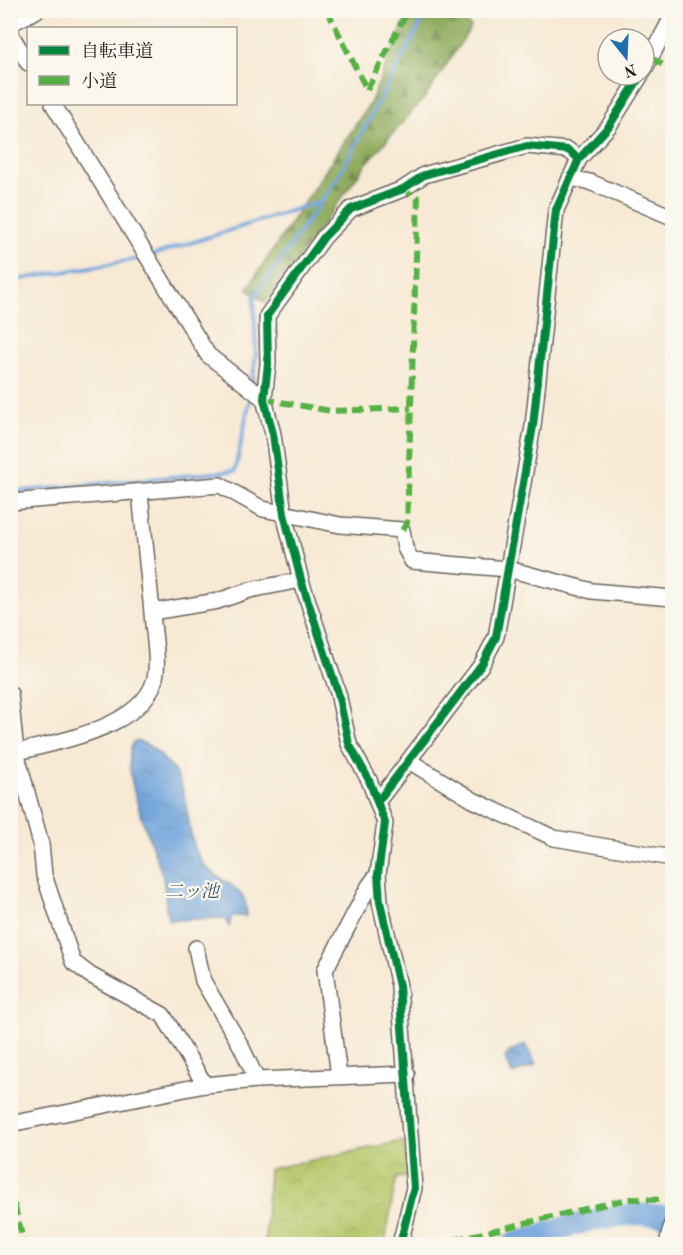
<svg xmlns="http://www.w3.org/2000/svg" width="683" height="1255" viewBox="0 0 683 1255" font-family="'Old Standard TT','Noto Serif JP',serif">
  <defs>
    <pattern id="forest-firs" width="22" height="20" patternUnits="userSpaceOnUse" patternTransform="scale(1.5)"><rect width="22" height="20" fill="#90ac5e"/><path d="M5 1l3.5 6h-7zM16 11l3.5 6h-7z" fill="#758b4d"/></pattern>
    <pattern id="park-crowns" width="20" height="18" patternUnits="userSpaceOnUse" patternTransform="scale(1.5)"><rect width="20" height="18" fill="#b6c76a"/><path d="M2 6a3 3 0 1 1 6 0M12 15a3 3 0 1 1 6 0" fill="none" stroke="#9caa5b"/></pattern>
    <pattern id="water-ripples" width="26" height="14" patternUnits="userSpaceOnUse" patternTransform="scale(1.5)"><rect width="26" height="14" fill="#70a3dc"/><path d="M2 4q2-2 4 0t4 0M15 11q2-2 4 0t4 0" fill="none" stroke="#5b84b2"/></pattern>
  </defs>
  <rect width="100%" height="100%" fill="#fbf7ec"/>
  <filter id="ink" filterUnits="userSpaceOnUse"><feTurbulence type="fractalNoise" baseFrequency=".0167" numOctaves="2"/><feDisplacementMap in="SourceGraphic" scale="12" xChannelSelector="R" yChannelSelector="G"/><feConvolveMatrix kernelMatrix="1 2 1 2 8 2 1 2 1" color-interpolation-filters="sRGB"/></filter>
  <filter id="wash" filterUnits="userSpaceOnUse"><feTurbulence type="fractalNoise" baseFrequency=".008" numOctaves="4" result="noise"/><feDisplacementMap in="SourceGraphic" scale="24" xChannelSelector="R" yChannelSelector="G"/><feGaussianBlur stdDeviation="1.35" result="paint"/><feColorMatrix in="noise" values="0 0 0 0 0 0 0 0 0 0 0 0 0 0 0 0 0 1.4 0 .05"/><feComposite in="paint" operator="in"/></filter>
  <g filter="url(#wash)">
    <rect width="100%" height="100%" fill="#f7e9d4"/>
    <polygon fill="url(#forest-firs)" stroke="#56643d" stroke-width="1.5" points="409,11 457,11 471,27 426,96 366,164 266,303 247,289 370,103"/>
    <polygon fill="url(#park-crowns)" stroke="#697243" stroke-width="1.5" points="403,1141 409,1176 396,1178 385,1243 280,1244 265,1241 269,1169"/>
    <g fill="url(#water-ripples)" stroke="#46607c" stroke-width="1.5">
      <path d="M134,741C145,741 153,747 161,756C166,762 172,767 176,774C191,799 185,834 200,859C213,882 252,885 246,916H232L229,927L225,918L168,920C165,904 166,889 162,874C153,846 117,766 134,741Z"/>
      <polygon points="525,1044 536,1065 512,1074 505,1058 508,1053"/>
    </g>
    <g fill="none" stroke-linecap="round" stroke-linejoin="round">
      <g stroke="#70a3dc" stroke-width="4">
        <polyline points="153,255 318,202"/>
        <polyline points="10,281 138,259"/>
        <polyline points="252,383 256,354 254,298 338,177 428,10"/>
        <polyline points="10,492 235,471 251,394"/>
      </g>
      <path stroke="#70a3dc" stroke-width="22" d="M512,1244C561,1228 620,1207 672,1217"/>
    </g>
  </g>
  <g filter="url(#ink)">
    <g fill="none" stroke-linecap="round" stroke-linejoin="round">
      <defs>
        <g id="street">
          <polyline points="10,24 37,10"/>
          <polyline points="10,33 28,63"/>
          <polyline points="644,70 672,17"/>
          <polyline points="53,104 208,355 264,399"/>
          <polyline points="570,178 590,182 672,217"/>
          <polyline points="140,493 152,612"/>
          <polyline points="10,502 220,485 263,509 340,525 402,530 405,548 412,561 508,569 592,591 672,598"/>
          <polyline points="10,694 16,752 41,844 44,875 73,962 90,975 163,1015 205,1085"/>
          <path d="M10,754C53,742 151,728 156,672C158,653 153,631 152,612L218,601L250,590L301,580"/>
          <polyline points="409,761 473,800 554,838 672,858"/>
          <polyline points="378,801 482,664 496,637 533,426 556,210 579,159 609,126 641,75"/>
          <polyline points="196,948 203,981 241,1046 257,1080"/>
          <polyline points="339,1076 325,970 369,886 378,874"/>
          <polyline points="10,1124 205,1085 257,1080 407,1074"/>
          <polyline points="400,1244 414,1188 399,986 380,902 378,874 385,823 369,780 349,744 338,693 301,580 284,514 273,434 264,399 268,364 267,316 324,237 351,209 403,189 424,175 527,146 568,150 579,159"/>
          <polyline points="667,1244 672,1224"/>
        </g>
      </defs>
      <use href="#street" stroke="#69645c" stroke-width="18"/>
      <use href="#street" stroke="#fff" stroke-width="15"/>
      <g stroke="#55b145" stroke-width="6" stroke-dasharray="12 6" stroke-linecap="butt">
        <polyline points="327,10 367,90"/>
        <polyline points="652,58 672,71"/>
        <polyline points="367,90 408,10"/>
        <polyline points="264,399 331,411 411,408"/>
        <polyline points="402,530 407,523 418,198 403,189"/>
        <polyline points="10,1187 24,1244"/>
        <polyline points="139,1244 192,1241 245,1244"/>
        <polyline points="436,1244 628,1199 672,1200"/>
      </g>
      <defs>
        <g id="cycleway">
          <polyline points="378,801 482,664 496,637 533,426 556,210 579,159 609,126 641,75"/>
          <polyline points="400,1244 414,1188 399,986 380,902 378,874 385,823 369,780 349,744 338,693 301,580 284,514 273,434 264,399 268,364 267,316 324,237 351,209 403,189 424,175 527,146 568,150 579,159"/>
        </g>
      </defs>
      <use href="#cycleway" stroke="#fbf7ec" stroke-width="11"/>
      <use href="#cycleway" stroke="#00873e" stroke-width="8"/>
    </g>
  </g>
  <g text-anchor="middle" stroke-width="4.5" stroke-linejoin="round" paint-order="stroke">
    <g font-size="18" font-style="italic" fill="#425972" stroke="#fbf7ec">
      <text x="192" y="897">二ッ池</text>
    </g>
  </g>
  <rect width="683" height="1255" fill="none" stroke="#fbf7ec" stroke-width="36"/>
  <rect x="27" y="27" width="210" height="78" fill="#fbf7ec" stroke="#a29f99" stroke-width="1.5"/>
  <rect x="39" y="46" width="30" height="9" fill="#00873e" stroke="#a29f99" stroke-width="1.5"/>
  <text x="81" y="57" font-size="18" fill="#1c1c1c">自転車道</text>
  <rect x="39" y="76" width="30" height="9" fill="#55b145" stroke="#a29f99" stroke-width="1.5"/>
  <text x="81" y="87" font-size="18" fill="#1c1c1c">小道</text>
  <g transform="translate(626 57) rotate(162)"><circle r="28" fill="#fbf7ec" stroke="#a29f99" stroke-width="1.5"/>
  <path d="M0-4.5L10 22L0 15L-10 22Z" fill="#1f6fb2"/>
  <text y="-9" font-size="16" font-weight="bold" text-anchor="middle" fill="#1c1c1c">N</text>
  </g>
</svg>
